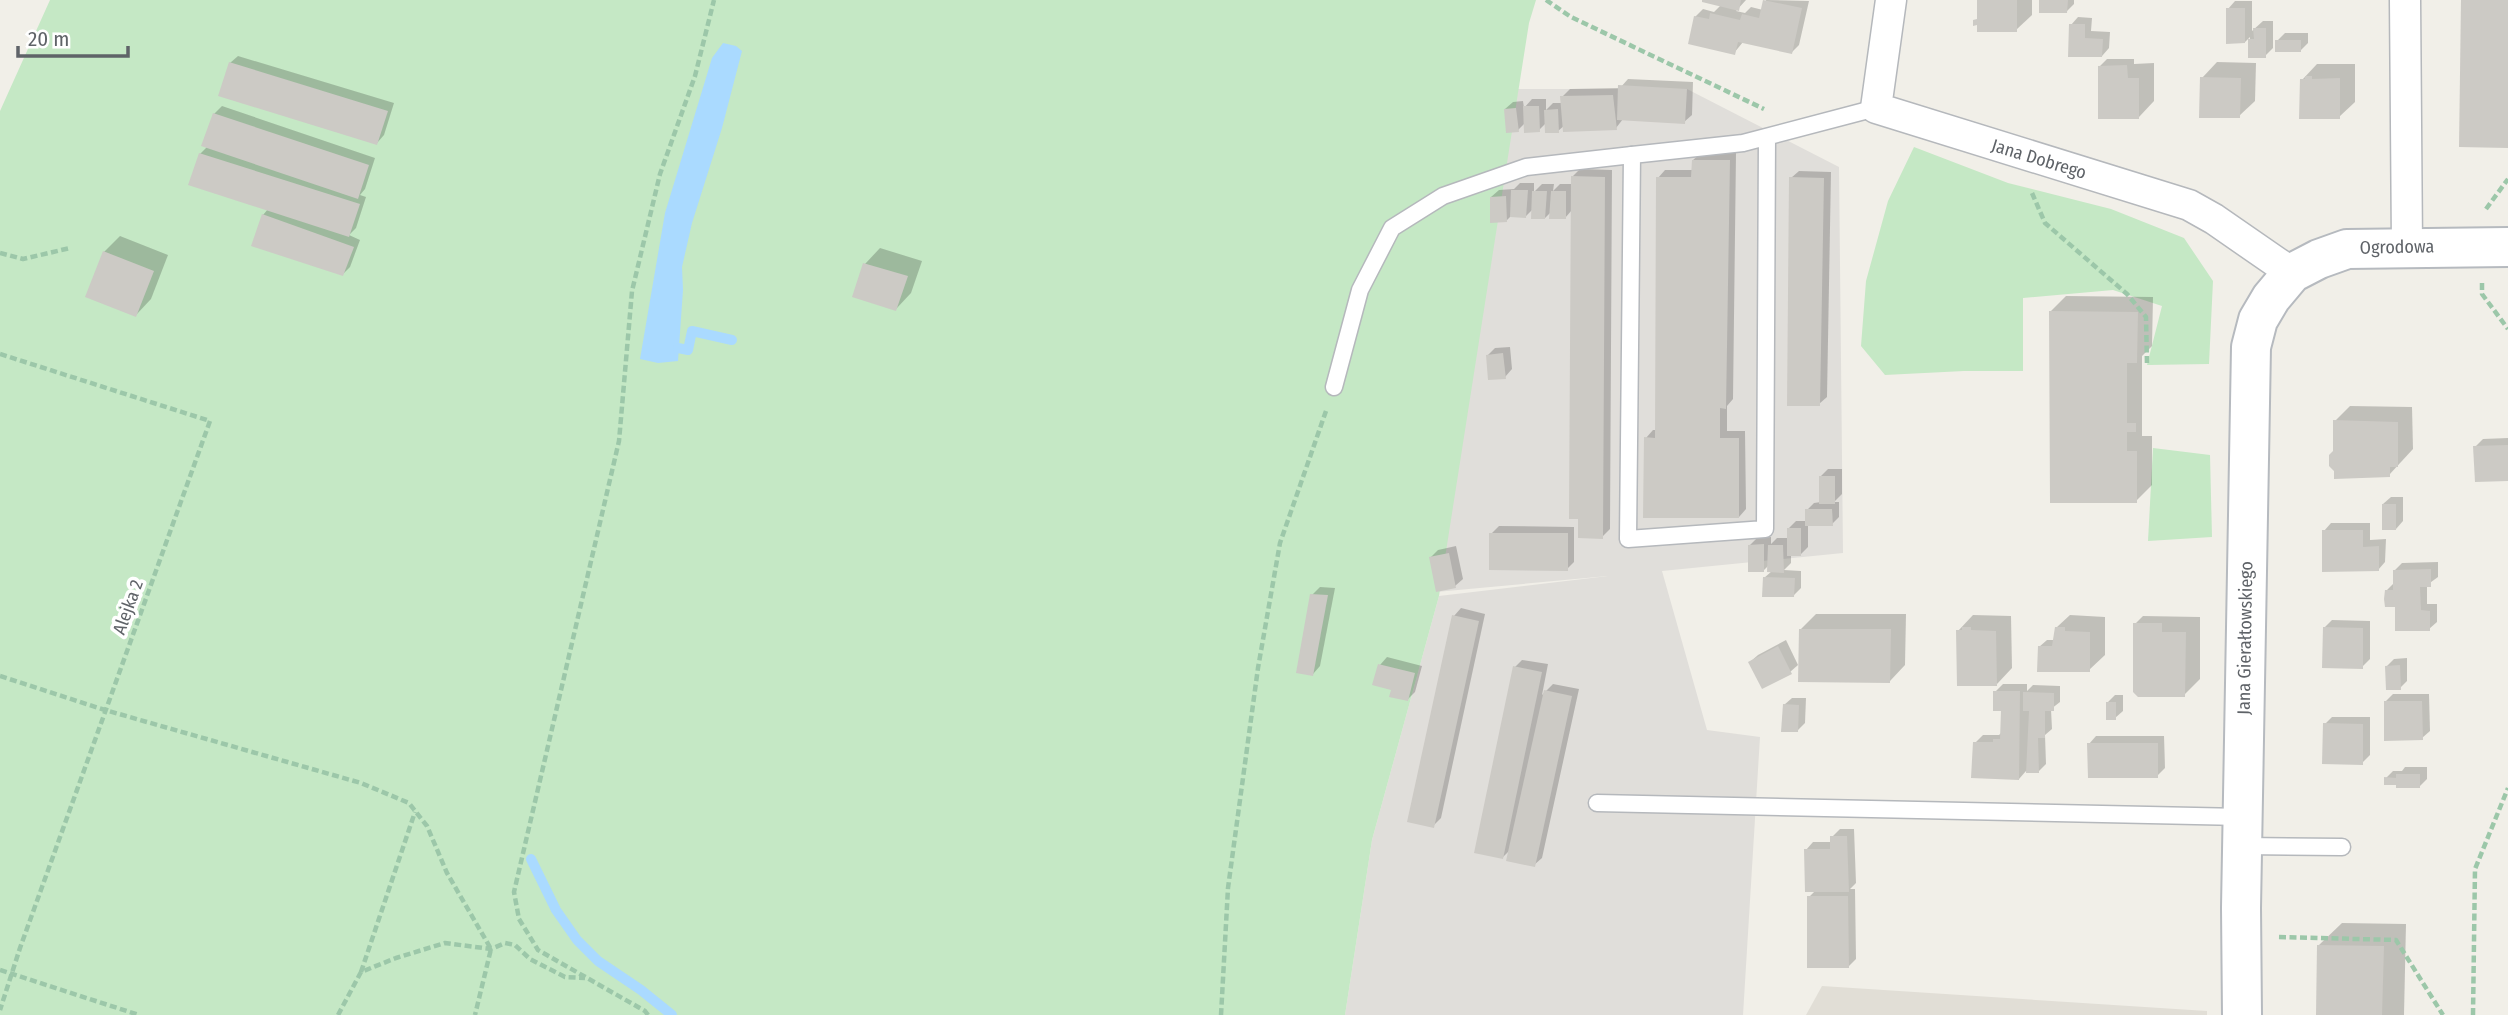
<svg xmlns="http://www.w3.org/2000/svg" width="2508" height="1015" viewBox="0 0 2508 1015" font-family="'Fira Sans Condensed',sans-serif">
  <rect width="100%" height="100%" fill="#f1efe8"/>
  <polygon fill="#e0deda" points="1518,89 1687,89 1839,167 1843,553 1662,571 1707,730 1760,737 1743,1015 1345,1015 1372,840 1439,596 1608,576 1436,592"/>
  <polygon fill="#e1ded6" points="1822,986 2207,1011 2207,1015 1806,1015"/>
  <g fill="#c5e8c5">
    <polygon points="50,0 1536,0 1529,23 1439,596 1372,840 1345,1015 0,1015 0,111"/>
    <polygon points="1914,147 2008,183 2111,209 2184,238 2213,281 2209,364 2147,365 2162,306 2113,290 2023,298 2023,371 1964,371 1885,375 1861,346 1866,281 1888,201"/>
    <polygon points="2153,448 2210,455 2212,537 2148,541"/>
  </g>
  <polygon fill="#aadaff" points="723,43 736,46 742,51 722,128 692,223 682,267 683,290 678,361 658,363 640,359 665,213 712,58"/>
  <g fill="#0003">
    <polygon points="1704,0 1746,0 1736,11 1745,13 1751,7 1763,10 1766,0 1809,1 1799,45 1792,52 1743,42 1734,53 1695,17 1703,9 1714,12 1721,5"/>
    <polygon points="1978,0 2032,0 2032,15 2016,30"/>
    <polygon points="2041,0 2074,0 2074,4 2067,11"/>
    <polygon points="2235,1 2252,1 2252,31 2263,21 2273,21 2273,48 2265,56 2249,56 2250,37 2245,42 2228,9"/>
    <polygon points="2078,17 2092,18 2091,31 2110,32 2109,48 2102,56 2071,25"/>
    <polygon points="2285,33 2308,33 2308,43 2300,51 2277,41"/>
    <polygon points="238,56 394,103 384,135 377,143 230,63"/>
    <polygon points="2107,59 2134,59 2134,64 2154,63 2154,101 2139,117 2100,66"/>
    <polygon points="2217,62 2256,63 2255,101 2239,116 2202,78"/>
    <polygon points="2317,64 2355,64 2355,102 2339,117 2302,80"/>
    <polygon points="1628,79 1693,82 1692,115 1684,122 1623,119 1616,128 1565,125 1558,131 1546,123 1539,130 1525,123 1518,130 1505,109 1513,102 1523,101 1524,108 1532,99 1546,99 1546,110 1553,103 1563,103 1562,97 1570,89 1620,88"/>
    <polygon points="222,106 375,158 365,189 360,195 366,197 356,228 349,235 360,240 350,267 343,274 263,215 268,209 200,154 208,146 214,114"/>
    <polygon points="1701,153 1736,153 1733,399 1727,406 1727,431 1745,431 1746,509 1739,517 1646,438 1653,430 1657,430 1658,178 1665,170 1693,170 1693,160"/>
    <polygon points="1580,169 1612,170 1610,529 1602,537 1572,210 1565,218 1552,211 1545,218 1533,209 1526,216 1511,216 1506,221 1491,197 1499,190 1514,189 1520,183 1534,183 1534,192 1542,184 1554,184 1553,191 1560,184 1572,184 1572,177"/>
    <polygon points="1799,171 1831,172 1827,397 1819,404 1791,178"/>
    <polygon points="120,236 168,255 151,299 136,315 104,252"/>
    <polygon points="880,248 922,261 911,293 896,309 865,264"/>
    <polygon points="2066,296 2153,297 2152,346 2142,356 2142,436 2152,436 2152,485 2136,501 2050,312"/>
    <polygon points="1510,347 1512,369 1505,377 1487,356 1495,348"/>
    <polygon points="2350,406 2412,407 2413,449 2389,475 2335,451 2335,421"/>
    <polygon points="2508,438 2508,479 2475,447 2483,439"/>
    <polygon points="1828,469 1842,469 1842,494 1834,502 1839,502 1839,517 1832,524 1808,524 1808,547 1801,554 1791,554 1791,563 1784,570 1801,571 1801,588 1794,595 1764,578 1772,571 1769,565 1764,570 1750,545 1757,538 1771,537 1771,544 1777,538 1789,538 1788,529 1796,521 1807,521 1807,510 1814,503 1821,502 1820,477"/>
    <polygon points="2391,497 2403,497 2403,521 2396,529 2383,504"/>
    <polygon points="2331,523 2370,523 2370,540 2386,539 2385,562 2378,570 2324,531"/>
    <polygon points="1499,526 1574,527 1574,562 1567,569 1491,534"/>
    <polygon points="1456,546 1463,579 1455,586 1431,557 1438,550"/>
    <polygon points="2438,562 2438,577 2427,585 2427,604 2437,604 2437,622 2429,629 2397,605 2386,591 2394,583 2395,570 2402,563"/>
    <polygon points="1320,587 1335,588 1320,666 1313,674 1312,595"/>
    <polygon points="1461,608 1485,614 1441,818 1433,826 1454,616"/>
    <polygon points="1816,614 1906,614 1905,665 1890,681 1800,630"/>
    <polygon points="1973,615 2011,616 2012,668 1997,684 1958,631"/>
    <polygon points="2070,615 2105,617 2105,655 2089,670 2039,647 2047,640 2054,640 2057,627"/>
    <polygon points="2143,616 2200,617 2200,679 2184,695 2135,624"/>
    <polygon points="2332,620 2370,621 2370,659 2362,667 2324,628"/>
    <polygon points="1786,640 1798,665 1790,672 1750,662 1758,655"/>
    <polygon points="1387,657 1422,666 1415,692 1408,699 1393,689 1380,665"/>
    <polygon points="2407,658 2407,681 2400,688 2387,666 2394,659"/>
    <polygon points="1522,660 1548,664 1542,695 1553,684 1579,689 1542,858 1534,865 1510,850 1503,857 1515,667"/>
    <polygon points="2003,684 2027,684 2027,691 2033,685 2060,686 2060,702 2051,709 2052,729 2045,735 2046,764 2038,772 2026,771 2019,779 1975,743 1983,735 1999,735 2002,732 2003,709 1995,692"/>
    <polygon points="2393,694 2429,694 2430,731 2422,738 2385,702"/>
    <polygon points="2115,695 2123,695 2123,711 2115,718 2107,703"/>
    <polygon points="1792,698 1806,698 1805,723 1797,731 1784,705"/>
    <polygon points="2332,717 2370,717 2370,755 2362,763 2325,724"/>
    <polygon points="2096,736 2164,736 2165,768 2157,776 2089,744"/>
    <polygon points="2405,767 2427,767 2427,779 2419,787 2398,783 2386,778 2393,771 2402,771"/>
    <polygon points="1840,829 1854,829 1856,883 1850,889 1855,889 1856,959 1848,967 1809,897 1815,891 1806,850 1813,842 1832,842 1832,837"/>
    <polygon points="2342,923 2406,924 2404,1015 2318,1015 2319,945"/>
  </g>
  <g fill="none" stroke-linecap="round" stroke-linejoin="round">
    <g stroke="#aadaff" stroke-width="10">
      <polyline points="678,348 688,350 692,331 732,340"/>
      <polyline points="531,859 556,910 577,940 598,961 641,990 672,1015"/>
    </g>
  </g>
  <g fill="#cccac5">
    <polygon points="1702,0 1741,0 1739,11 1702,2"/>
    <polygon points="1763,0 1802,8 1792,54 1738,42 1735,55 1688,44 1694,16 1709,19 1710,13 1740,20 1742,14 1759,18"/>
    <polygon points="1977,0 2017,0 2017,32 1977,32 1977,25 1973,26 1973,20 1977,19"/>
    <polygon points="2039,0 2068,0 2067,13 2039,13"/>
    <polygon points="2461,0 2508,0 2508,148 2459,147"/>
    <polygon points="2226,8 2245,8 2245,43 2226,44"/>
    <polygon points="2069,24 2085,24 2085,38 2103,39 2102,57 2068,57"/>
    <polygon points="2253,28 2266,28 2266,58 2248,58 2248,39 2254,39"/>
    <rect x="2275" y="40" width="26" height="12"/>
    <polygon points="229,62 388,111 377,145 218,96"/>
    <polygon points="2127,65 2128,78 2139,78 2139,119 2098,119 2098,66"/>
    <polygon points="2305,76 2312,76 2312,79 2340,78 2340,119 2299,119 2300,79 2305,79"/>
    <polygon points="2200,77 2241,78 2240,118 2199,118"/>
    <polygon points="1618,85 1687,89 1685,124 1617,120"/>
    <polygon points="1613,95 1617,130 1563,132 1560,96"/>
    <polygon points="1523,106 1539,106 1540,132 1524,133"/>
    <polygon points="1516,108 1519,132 1506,133 1504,109"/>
    <polygon points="1558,109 1559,133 1545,133 1544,110"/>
    <polygon points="213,113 369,165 358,199 201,146"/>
    <polygon points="199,153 360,204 349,237 188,185"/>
    <polygon points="1692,160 1730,160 1726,409 1720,408 1720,438 1739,438 1739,518 1643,518 1644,437 1655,438 1656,177 1691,177"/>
    <polygon points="1571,176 1605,177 1603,539 1578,538 1578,519 1569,519"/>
    <polygon points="1789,177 1824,178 1820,406 1787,406"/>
    <polygon points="1511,190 1528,190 1526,218 1510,217"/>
    <polygon points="1532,191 1547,191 1545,219 1531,219"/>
    <polygon points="1551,191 1566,191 1566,219 1549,219"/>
    <polygon points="1506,196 1507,222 1490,223 1490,197"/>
    <polygon points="262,214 354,247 343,276 251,246"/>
    <polygon points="103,251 154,271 136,317 85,297"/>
    <polygon points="863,263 908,276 896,311 852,297"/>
    <polygon points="2049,311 2138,312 2137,363 2127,363 2127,423 2136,423 2136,432 2127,432 2127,451 2137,451 2137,503 2050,503"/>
    <polygon points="1503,353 1506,379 1488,380 1486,355"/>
    <polygon points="2333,420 2398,422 2398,467 2390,467 2390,477 2334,479 2334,471 2329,466 2329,455 2333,451"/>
    <polygon points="2508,445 2508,481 2475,482 2473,446"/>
    <rect x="1819" y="476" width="16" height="28"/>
    <rect x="2382" y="504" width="14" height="26"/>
    <polygon points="1805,509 1832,509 1833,526 1805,526"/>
    <rect x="1787" y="528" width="14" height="28"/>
    <polygon points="2322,530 2363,530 2363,547 2379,546 2379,571 2322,572"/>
    <polygon points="1489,533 1568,533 1568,571 1489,570"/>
    <polygon points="1764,544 1764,572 1748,572 1748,545"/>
    <polygon points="1768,545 1783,545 1784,573 1767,572"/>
    <polygon points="1449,553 1456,588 1436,592 1429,557"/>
    <polygon points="2431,569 2431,587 2420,587 2421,610 2430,611 2430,631 2395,631 2395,607 2385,607 2384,599 2385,590 2393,590 2393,570"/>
    <polygon points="1763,577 1795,578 1794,597 1762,597"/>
    <polygon points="1310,594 1328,595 1313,676 1296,673"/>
    <polygon points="1452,615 1479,621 1434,828 1407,822"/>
    <polygon points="2133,623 2162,623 2162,632 2186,632 2185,697 2138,697 2133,692"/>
    <polygon points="1962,627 1971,627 1971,630 1996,631 1997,686 1957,686 1956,630 1962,630"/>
    <polygon points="2055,627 2065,627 2065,631 2090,632 2090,672 2037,672 2038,646 2052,646"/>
    <polygon points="2323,627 2363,628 2363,669 2322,668"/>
    <polygon points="1799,629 1891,629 1890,683 1798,682"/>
    <polygon points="1778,646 1792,674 1762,689 1748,662"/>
    <polygon points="1378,664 1415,673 1408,701 1389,697 1391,690 1372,685"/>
    <polygon points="2400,665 2401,690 2386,690 2385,666"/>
    <polygon points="1513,666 1542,672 1503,859 1474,853"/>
    <polygon points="1544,690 1572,696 1535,867 1506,861"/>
    <polygon points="1993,691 2020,691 2019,780 1971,778 1973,742 1993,742 1993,739 2000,739 2001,711 1993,711"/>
    <polygon points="2023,692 2054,693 2054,711 2045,711 2045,738 2038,738 2039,773 2026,773 2029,711 2023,711"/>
    <polygon points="2384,701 2422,701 2423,740 2384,741"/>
    <rect x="2106" y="702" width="10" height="18"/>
    <polygon points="1783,704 1799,705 1798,732 1781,732"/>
    <polygon points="2323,723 2363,724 2363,765 2322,764"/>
    <polygon points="2087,743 2158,743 2158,778 2088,778"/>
    <polygon points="2396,774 2420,774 2420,788 2396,788 2396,785 2384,785 2384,777 2396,778"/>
    <polygon points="1830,836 1847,836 1849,892 1805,892 1804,849 1830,849"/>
    <polygon points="1807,896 1848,896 1849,968 1807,968"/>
    <polygon points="2317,945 2384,946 2382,1015 2316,1015"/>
  </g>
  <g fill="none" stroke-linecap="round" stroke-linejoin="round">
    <defs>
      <g id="lane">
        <polyline points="1767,137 1765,529 1628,539 1632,155 1743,143 1876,108"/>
        <polyline points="1334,387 1360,290 1392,228 1443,196 1526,167 1632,155"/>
        <polyline points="1597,803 2242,817"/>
        <polyline points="2243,846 2342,847"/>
      </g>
      <g id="street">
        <polyline points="1891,0 1876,108 2189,205 2214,219 2292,273"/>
        <polyline points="2405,0 2407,246"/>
      </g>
      <polyline id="secondary" points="2242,1015 2241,908 2251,347 2258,320 2271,298 2292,273 2319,259 2347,249 2508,247"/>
    </defs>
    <use href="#lane" stroke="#b5b8bc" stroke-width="19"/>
    <use href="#street" stroke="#b5b8bc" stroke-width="33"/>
    <use href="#secondary" stroke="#b6babf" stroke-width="42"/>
    <g stroke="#9cc7a9" stroke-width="4.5" stroke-dasharray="7 3.5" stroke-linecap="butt">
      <polyline points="1546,0 1571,17 1764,109"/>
      <polyline points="2032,193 2045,223 2127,294 2146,317 2147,365"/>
      <polyline points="2486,209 2508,179"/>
      <polyline points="0,253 23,259 70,248"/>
      <polyline points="2482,283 2482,294 2508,329"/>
      <polyline points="0,354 210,421 20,948 0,1010"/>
      <polyline points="0,676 105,710 361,783 409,803 427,826 447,873 491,949 475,1015"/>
      <polyline points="2279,937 2396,940 2443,1015"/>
      <polyline points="0,970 139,1015"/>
      <polyline points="361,972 415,812"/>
      <polyline points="338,1015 361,972 396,958 445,943 491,949 505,943 515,945 530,959 565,977 585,978"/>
      <polyline points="648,1015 645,1011 538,950 519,919 514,892 619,441 632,291 660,174 695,76 714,0"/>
      <polyline points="1221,1015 1228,888 1258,668 1280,543 1326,411"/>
      <polyline points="2473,1015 2475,869 2508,788"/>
    </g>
    <use href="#lane" stroke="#fff" stroke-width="16"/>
    <use href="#street" stroke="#fff" stroke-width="30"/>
    <use href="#secondary" stroke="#fff" stroke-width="38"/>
  </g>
  <g text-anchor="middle" stroke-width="7" stroke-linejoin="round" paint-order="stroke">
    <g font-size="18" fill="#5f6368" stroke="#fff">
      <text transform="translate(2039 159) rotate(17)" y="6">Jana Dobrego</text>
      <text transform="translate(2397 247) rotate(-1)" y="6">Ogrodowa</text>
      <text transform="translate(128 607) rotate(-70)" y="6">Alejka 2</text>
      <text transform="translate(2245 638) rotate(-89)" y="6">Jana Gierałtowskiego</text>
    </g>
  </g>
  <path d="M18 46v10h110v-10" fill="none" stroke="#5f6368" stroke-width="3.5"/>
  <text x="28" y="46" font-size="21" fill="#5f6368" stroke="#ffffff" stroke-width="5" paint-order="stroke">20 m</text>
</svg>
